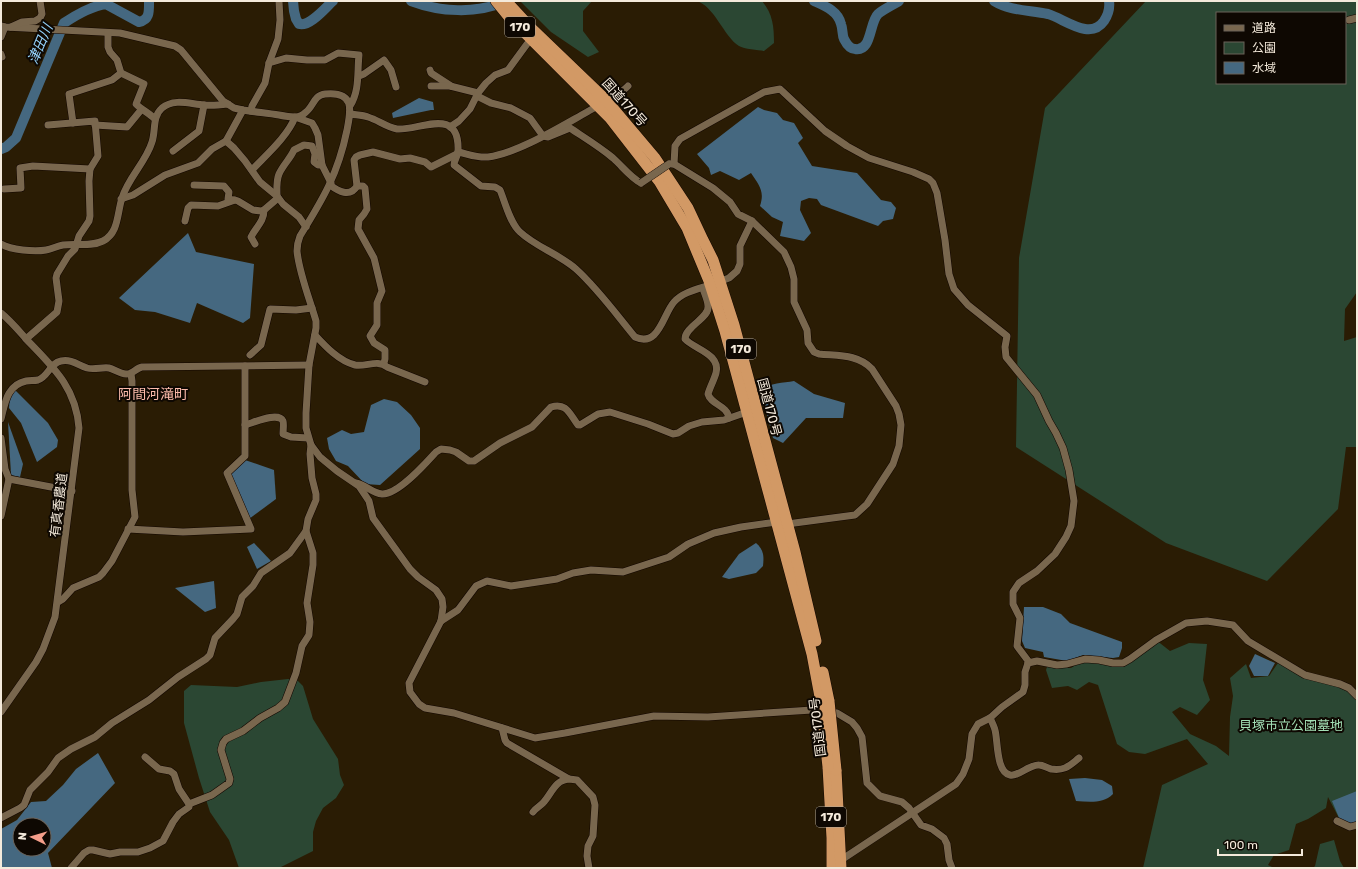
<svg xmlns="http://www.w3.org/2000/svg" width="1358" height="869" viewBox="0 0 1358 869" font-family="Rubik,'Noto Sans JP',sans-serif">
  <rect width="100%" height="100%" fill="#2a1c04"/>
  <g fill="#2b4733" fill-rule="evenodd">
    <polygon points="520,1 592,1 583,11 583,31 599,52 588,57 551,32"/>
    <path d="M696,1H762C773,14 774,27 774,43L764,51C758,50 744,49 739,46C724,37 714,5 696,1Z"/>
    <path d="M1146,1H1281L1283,2L1291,1H1357V292L1345,309L1344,341L1357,337V447H1346L1338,509L1267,581L1166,543L1016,447L1019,258L1045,108ZM1217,13H1345V83H1217Z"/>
    <polygon points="1156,640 1170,651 1189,643 1207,644 1203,680 1210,700 1197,715 1180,707 1172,712 1190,734 1216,746 1229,756 1230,717 1233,696 1230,678 1246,664 1251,678 1269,676 1278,663 1305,675 1342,685 1357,696 1357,822 1340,820 1328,797 1326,808 1308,819 1296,824 1289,850 1274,855 1268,865 1274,868 1143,868 1162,785 1208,764 1187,739 1145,754 1129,752 1117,744 1098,685 1089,682 1077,690 1068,686 1052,688 1046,670 1047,667 1071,668 1085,659 1123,663"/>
    <polygon points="288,679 297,680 303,686 313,719 338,759 340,775 344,785 336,798 323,808 316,821 313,832 313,851 279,868 239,868 229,840 210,812 199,778 184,723 184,691 191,685 237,687 261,682"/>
    <polygon points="1334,840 1340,861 1344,868 1313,868 1315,866 1320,844"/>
  </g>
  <g fill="#456880" fill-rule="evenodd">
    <polygon points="419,98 433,102 434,110 431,110 393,118 392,113"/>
    <path d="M758,107L764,110L777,113L783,120L794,123L803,138L798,143L812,166L857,173L881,200L891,202L896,208L893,219L883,221L878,226L821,205L817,199L809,198L801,201L800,210L811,233L804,241L780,236L783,222L772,217L760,206C765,191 759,185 751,173L739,180L720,171L711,175L709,168L697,154Z"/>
    <polygon points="188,233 196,252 254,264 250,318 243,323 197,303 190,323 155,312 135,310 119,298"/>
    <path d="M794,381L814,394L845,403L843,418H806L783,443L773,438L761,391C768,383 783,383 794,381Z"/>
    <polygon points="15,390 48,423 58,440 57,447 37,462 21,423 9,408 10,396"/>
    <polygon points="384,399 397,402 411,415 420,428 420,449 380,485 365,484 348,466 336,461 329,449 327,438 342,430 351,434 364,432 371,405"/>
    <polygon points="8,422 23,464 20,477 11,475"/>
    <polygon points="245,460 274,470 276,499 249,519 228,475"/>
    <polygon points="254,543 271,561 257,569 247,547"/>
    <path d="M756,543C764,550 764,556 763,566L756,573L729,579L722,577L739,554Z"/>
    <polygon points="214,581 216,608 205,612 175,588"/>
    <polygon points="1024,607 1043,607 1061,614 1070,623 1122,642 1122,648 1119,657 1113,658 1083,655 1067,661 1044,657 1043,652 1025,648 1022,641"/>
    <polygon points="1255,654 1275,663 1268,676 1254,676 1249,666"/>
    <path d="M98,753L115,783L48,853L52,868H1V829L17,820L31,802L46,801L63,785L76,769ZM20,825H44V849H20Z"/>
    <path d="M1085,778L1102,780L1112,786L1113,794C1103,804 1089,802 1076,801L1069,779Z"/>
    <polygon points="1357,791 1357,822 1352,824 1340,820 1332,801"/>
  </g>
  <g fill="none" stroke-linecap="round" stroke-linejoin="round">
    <g stroke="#456880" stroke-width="10">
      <path d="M293,1L294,11L296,19L299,24C310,27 325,8 333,1"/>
      <path d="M411,1C440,12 476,14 504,2"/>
      <path d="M814,1C825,6 838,11 841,24C843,29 842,35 844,39C846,43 850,49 855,49C872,52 869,23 878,14C884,9 893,5 899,1"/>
      <path d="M994,1C1010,11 1030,10 1048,14C1065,19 1090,41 1104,21C1108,15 1110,8 1109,1"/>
      <path d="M1,149L6,147L16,138L64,23C76,15 92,6 106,4L139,22C150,20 149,11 149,1"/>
    </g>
    <defs>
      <g id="minor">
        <polyline points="1349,20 1357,18"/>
        <path d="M1,26L5,27L120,33L175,46L181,50L223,101L234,108L243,110C255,112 267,113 279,115C284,116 290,117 295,117C298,117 303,115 306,112C313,107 314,95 325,94C355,91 351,110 347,130C338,174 323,199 300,236C298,241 297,246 297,251C299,273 310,300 316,321V328L309,365L306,413V428L311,445L320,457L337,471L359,486L369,501L373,518L410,569L418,577L436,590L442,599L443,607L441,621L409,683L410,692L419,704L425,708L454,713L535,738L565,733L654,716L708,717L812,710L837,713L852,722L857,728L862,737L867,783L880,796L902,802L909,808L921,825L932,829L944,838L947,844L949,860L952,868"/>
        <polyline points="11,27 22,22 35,21 40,18 42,14 40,1"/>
        <path d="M108,33V47L110,52L117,60L121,73L144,84L136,104C142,110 149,113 155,119"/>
        <polyline points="1,37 5,27"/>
        <polyline points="1,54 2,57"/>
        <path d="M269,63L286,58L307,60H325L338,53L359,55C357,72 360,90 350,106"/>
        <polyline points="430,70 431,73 451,86"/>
        <polyline points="359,76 364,74 384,60 391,70 396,87"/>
        <polyline points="431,86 450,86 478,93"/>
        <path d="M477,96L491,103L511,108L530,118L543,136L548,137L570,128C585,138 600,147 613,158C623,167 630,177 641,183"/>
        <polyline points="251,111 252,106 265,83 269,63 278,39 280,20 279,1"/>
        <path d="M350,114C356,115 363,115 368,117C378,120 386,127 397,129C419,131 460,105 458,151C458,156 454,160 454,165L481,186L495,187L500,190C505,202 510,223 520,232C536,247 559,254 576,269C598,289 616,314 635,337C659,348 663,314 674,302C683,292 698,289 710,285"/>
        <polyline points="73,123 69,94 112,80 121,73"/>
        <polyline points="95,125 127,127 141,110"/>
        <polyline points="450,127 459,121 470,109 478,93 486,83 495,75 508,70 527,44"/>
        <polyline points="226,141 234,148 245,161 260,182 277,196 283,204 299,217 306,227"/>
        <polyline points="173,151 199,131 204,105"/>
        <path d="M458,152C468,154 477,158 488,157C518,153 560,127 587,112C600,104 618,97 628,86"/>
        <polyline points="674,164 675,146 680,139 764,92 780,89 825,131 847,146 869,158 913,172 929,179 933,183 937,193 945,240 949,274 954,289 968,305 1007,336 1005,347 1006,357 1037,395 1049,421 1056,433 1063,448 1069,470 1074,501 1071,526 1066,537 1055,554 1037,571 1019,583 1013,592 1013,604 1020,618 1017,646 1029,662 1028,663"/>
        <path d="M252,170C266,155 288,136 295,117L312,123L315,128L318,135L322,165L331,183"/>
        <polyline points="194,185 224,186 229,192 228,199 234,200"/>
        <path d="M330,185C338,191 350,198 357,186L354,160L356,157L360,155L373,152L400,159L410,158L425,162L431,167L457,154"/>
        <polyline points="357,186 363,186 365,188 367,209 364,214 359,220 358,229 374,258 382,291 377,303 377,325 370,336 374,343 385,350 385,359 384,363"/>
        <polyline points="4,189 21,188 20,168 33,166 90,169"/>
        <path d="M277,196C277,189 276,181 279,174C283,165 290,159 294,150L304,145L312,146L315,154L314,162L318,165H322"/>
        <polyline points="121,199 133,195 165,175 198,163 212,149 226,141 243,110"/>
        <polyline points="185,221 188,208 191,205 218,206 235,200 238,201 253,210 261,211 264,210 278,198"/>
        <path d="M1,244C11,250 34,252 46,250C52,249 57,246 63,245C75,243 91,247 103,241C119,233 117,213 122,198C128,178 146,162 152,142C156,130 152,117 162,108C174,98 190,104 204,105C212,106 220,105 228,104"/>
        <path d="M255,244L251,237C256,227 264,222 264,210"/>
        <polyline points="721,281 729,278 737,271 740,264 740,246 752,221"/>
        <path d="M703,288C704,293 708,300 708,306C710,318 685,326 685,339C694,349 721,354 716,373C714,380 710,387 708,394C711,405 727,405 729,418"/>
        <path d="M1,313C11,321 19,331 27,340C54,368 76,388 79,428L55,617L43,649L36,662L1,712"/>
        <path d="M315,335C325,346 339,361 355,365C366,367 378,359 387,367L425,382"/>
        <polyline points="26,339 57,312 59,301 56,278 57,274 68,256 75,249 79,236 89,221 90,216 89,181 90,169 98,156 95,121 48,125"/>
        <polyline points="250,355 261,345 270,309 296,310 312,308"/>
        <path d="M1,419C5,403 7,385 26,381C30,380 34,381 38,380C48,377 50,363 61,361C72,359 78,365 87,368C94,370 102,367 109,368C114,369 120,374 126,374C132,375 136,368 142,367L309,365"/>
        <path d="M245,425C253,423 278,411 283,421C284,424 283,430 283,434L291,437L308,438"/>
        <polyline points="1,438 5,469 9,479 72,491"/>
        <path d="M356,483C366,485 372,493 382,494C398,495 426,463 436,452L441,449L450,450L456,452L469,461H474L500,443L532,427L551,407C567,402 570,415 578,425H580L598,414L610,412L648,424L673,434L678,433L689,426L702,422L724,420L747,412"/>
        <polyline points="1,516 9,479"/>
        <polyline points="128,529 183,532 251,529 227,473 245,456 245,366"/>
        <polyline points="58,602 63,599 73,588 99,577 103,573 112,561 135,517 132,490 132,381 131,374"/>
        <path d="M441,621L458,610L476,586L487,581L511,586L557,579L573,573L591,570L623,572L669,557L688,544L714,533L741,527L777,522L787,524L855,515L867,504L893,464L899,446L901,425L899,414L896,406L872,369C858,354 838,356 819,354L814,352L808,343L807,330L794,302V279L791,267L784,252L752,221L738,214L730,202L713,188L674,164H669"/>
        <path d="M990,718C992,722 994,726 995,730C998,741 996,772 1010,775C1018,777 1030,764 1039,765C1043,765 1047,768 1051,769C1065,771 1069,766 1079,758"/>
        <polyline points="502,728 505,740 507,743 562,775 569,779 577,780 593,797 595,805 593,836 588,846 587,856 589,868"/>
        <polyline points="189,804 212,795 229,783 230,779 221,750 223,743 226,739 243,731 260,718 278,708 285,702 296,673 302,646 309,635 310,622 307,603 313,565 313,553 306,531"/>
        <path d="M533,812C536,808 540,806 543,803C552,793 555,780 569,779"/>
        <polyline points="1,818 20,808 24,805 30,790 48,772 58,758 71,749 95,737 112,723 149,700 178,677 206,659 210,655 215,638 233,619 237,614 242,597 253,586 261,573 290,553 306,531 308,519 316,500 316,494 312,478 310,454 311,445"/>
        <polyline points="1337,821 1350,827 1357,825"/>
        <polyline points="838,862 956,784 963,774 969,759 972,734 978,724 990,718 1002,707 1023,692 1025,685 1025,672 1028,663 1037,661 1057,665 1067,664 1085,659 1099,660 1113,663 1123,663 1130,659 1156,640 1186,623 1207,621 1233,625 1248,641 1305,675 1340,684 1349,688 1357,696"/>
        <polyline points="71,868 84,853 89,850 93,850 110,854 120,852 138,852 150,848 163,841 173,822 179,814 189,807 189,804 179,789 174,774 170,771 159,769 145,757"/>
      </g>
      <g id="highway">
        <polyline points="496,1 509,17 610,118 659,181 687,228 709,281 725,331 812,654 821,702"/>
        <polyline points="506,1 531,28 606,100 655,158 688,208 703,240 713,260 734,325 795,552 816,641"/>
        <polyline points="823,672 829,701"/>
        <polyline points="828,767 832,838 832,868"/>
        <polyline points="836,770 841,868"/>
      </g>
    </defs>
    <use href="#minor" stroke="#120600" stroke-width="8"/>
    <use href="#highway" stroke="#120600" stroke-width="12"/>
    <use href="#minor" stroke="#79674e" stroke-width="7"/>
    <use href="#highway" stroke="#d29965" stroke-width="11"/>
    <defs>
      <polyline id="minor-bridge" points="641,183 669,164"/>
      <g id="highway-bridge">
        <polyline points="829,701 836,770"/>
        <polyline points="821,702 828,767"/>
      </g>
    </defs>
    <use href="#minor-bridge" stroke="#120600" stroke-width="8" stroke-linecap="butt"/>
    <use href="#highway-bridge" stroke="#120600" stroke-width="12" stroke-linecap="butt"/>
    <use href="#minor-bridge" stroke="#79674e" stroke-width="7"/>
    <use href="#highway-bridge" stroke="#d29965" stroke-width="11"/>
  </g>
  <g text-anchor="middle" stroke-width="4" stroke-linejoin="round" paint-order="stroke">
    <g fill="#0e0802" stroke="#afa69a" stroke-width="1">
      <rect x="505" y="17" width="30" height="20" rx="3"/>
      <rect x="726" y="339" width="30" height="20" rx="3"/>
      <rect x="816" y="807" width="30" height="20" rx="3"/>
    </g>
    <g font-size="12" font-weight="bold" fill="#f4eadb">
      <text x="520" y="31">170</text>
      <text x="741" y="353">170</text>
      <text x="831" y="821">170</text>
    </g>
    <g font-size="13" fill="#f4eadb" stroke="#0e0802">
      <text transform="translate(625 102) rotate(48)" y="5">国道170号</text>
      <text transform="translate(770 407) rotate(75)" y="5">国道170号</text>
      <text transform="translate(58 505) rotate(-83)" y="5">有真香農道</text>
      <text transform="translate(817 727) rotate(-97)" y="5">国道170号</text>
    </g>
    <g font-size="13" fill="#a3dfb5" stroke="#0e0802">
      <text x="1291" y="730">貝塚市立公園墓地</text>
    </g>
    <g font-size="14" font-style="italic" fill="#93d1fa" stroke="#0e0802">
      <text transform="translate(40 44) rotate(-67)" y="5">津田川</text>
    </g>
    <g font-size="14" fill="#fcbbab" stroke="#0e0802">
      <text x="153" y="399">阿間河滝町</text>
    </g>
  </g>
  <rect width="1358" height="869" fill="none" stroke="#f4eadb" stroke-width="4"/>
  <rect x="1216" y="12" width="130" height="72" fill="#0e0802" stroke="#6a6259"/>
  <rect x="1224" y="25" width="20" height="6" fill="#79674e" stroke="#6a6259"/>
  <text x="1252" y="32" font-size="12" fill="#f4eadb">道路</text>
  <rect x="1224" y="42" width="20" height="12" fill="#2b4733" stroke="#6a6259"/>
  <text x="1252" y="52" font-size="12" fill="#f4eadb">公園</text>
  <rect x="1224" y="62" width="20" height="12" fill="#456880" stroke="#6a6259"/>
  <text x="1252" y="72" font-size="12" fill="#f4eadb">水域</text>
  <g transform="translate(32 837) rotate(275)"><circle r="19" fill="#0e0802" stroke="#6a6259"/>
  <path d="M0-3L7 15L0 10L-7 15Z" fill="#f49e8a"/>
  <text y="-6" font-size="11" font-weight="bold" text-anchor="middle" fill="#f4eadb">N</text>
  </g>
  <path d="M1218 849v6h84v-6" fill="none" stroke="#f4eadb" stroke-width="2"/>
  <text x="1224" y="849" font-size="12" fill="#f4eadb" stroke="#0e0802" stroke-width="3" paint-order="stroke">100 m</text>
</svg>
